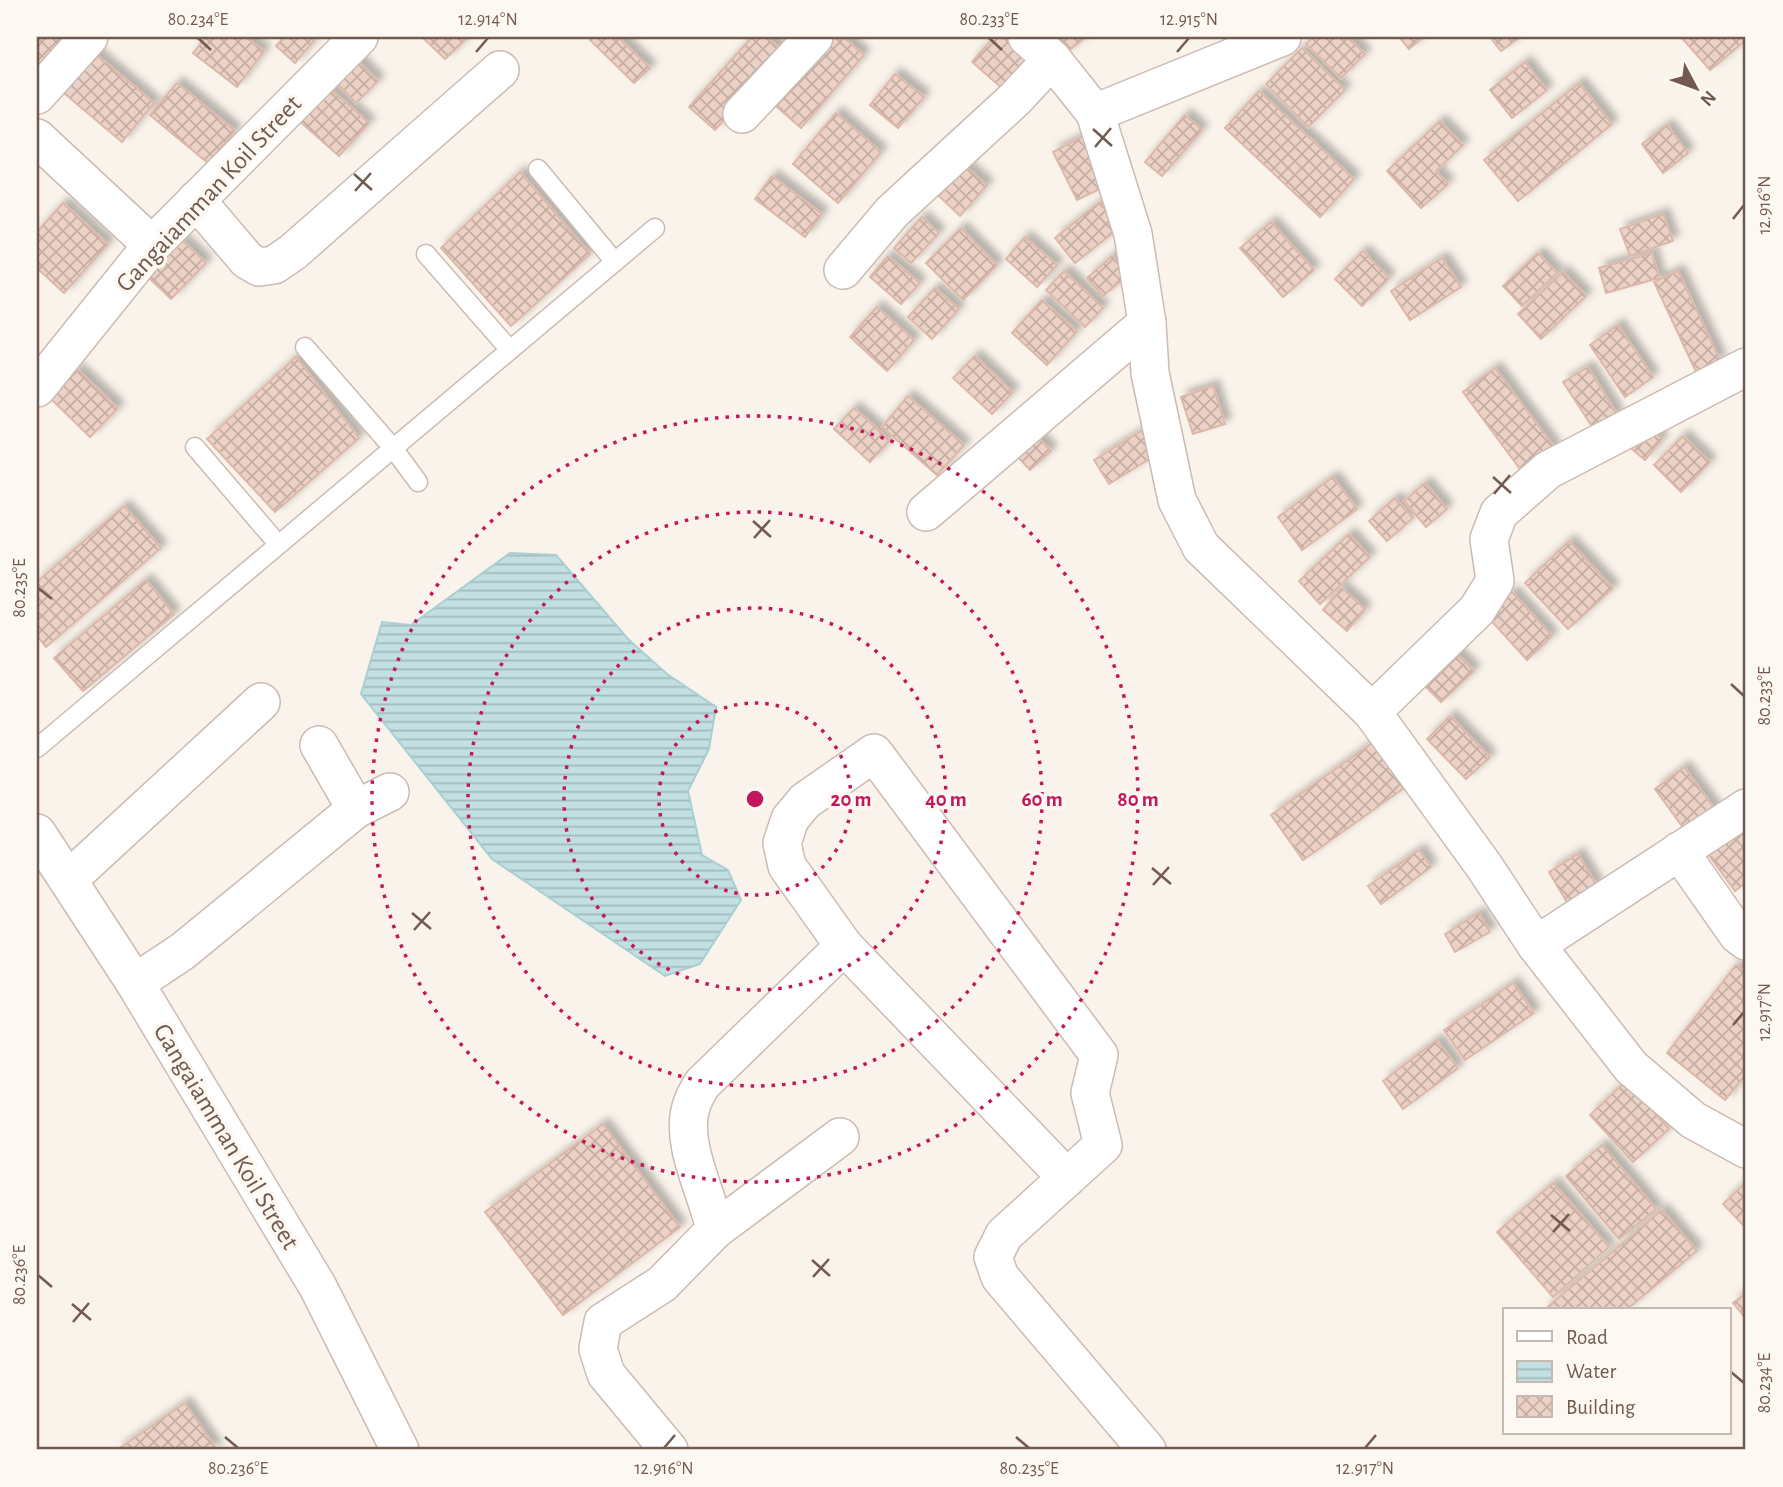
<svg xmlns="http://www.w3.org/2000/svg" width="1783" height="1487" viewBox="0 0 1783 1487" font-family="'Alegreya Sans',sans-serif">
  <defs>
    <pattern id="water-rules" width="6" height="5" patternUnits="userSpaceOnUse" patternTransform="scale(1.75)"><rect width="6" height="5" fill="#c2e0e2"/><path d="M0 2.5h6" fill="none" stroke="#a2b9ba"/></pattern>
    <pattern id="building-cross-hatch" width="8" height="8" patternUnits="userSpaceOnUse" patternTransform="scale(1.75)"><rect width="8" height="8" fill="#ecd2c6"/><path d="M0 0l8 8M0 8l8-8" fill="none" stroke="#c4ada3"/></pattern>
    <filter id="shadow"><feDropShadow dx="6" dy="-6" stdDeviation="3.5" flood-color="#0004"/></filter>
  </defs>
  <rect width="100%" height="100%" fill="#faf3eb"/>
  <polygon fill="url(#water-rules)" stroke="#a9cfd2" stroke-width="2" points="510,553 556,555 628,639 667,674 716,707 709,749 688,791 702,855 728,870 741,900 700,964 665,976 492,859 361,694 382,622 411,625"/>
  <g fill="url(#building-cross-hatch)" stroke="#ddb8a9" stroke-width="2" filter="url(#shadow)">
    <polygon points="37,37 66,37 37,73"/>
    <polygon points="206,37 245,37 264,51 237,87 193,53"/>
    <polygon points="284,37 317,37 295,63 276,46"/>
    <polygon points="422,37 468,37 445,59"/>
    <polygon points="593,37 618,37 650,68 634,83 590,40"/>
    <polygon points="752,37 767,37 784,52 715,130 689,107"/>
    <polygon points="824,37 843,37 864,55 801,128 769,100"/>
    <polygon points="994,37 1021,37 1037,51 1004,90 972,62"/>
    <polygon points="1050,37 1086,37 1064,54"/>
    <polygon points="1313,37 1347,37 1365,54 1341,78 1306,44"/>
    <polygon points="1399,37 1423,37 1409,49"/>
    <polygon points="1490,37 1520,37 1501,51"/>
    <polygon points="1681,37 1746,37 1746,40 1710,70"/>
    <polygon points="1302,48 1345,90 1308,127 1266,84"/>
    <polygon points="92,51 154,103 122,142 59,89"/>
    <polygon points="354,56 378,81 356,103 332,78"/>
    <polygon points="1525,62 1547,90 1512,118 1490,90"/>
    <polygon points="895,74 924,97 898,128 870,105"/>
    <polygon points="177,83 235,131 208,163 150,115"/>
    <polygon points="1579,83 1612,124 1518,201 1484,160"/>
    <polygon points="327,86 369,123 339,156 297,119"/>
    <polygon points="1259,91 1354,179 1320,217 1225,128"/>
    <polygon points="836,113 881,152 838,203 793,164"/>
    <polygon points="1185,115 1202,130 1162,176 1145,162"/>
    <polygon points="1440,121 1463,145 1436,171 1448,184 1421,208 1387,171"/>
    <polygon points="1667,125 1688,153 1663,173 1642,144"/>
    <polygon points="1083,136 1108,185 1077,200 1053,152"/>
    <polygon points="965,166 987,185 960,216 939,196"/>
    <polygon points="520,172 590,254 511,326 441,248"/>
    <polygon points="772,176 822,214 805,237 755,199"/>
    <polygon points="1100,202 1120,227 1075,263 1055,238"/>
    <polygon points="63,203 108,244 64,293 37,268 37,232"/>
    <polygon points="1663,214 1673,241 1630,256 1620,229"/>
    <polygon points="922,217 939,233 911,263 894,248"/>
    <polygon points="1271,222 1314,270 1283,297 1240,248"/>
    <polygon points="961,228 997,265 963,300 926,263"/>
    <polygon points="1025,237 1057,265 1037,287 1006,259"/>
    <polygon points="182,240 206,263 171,299 147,276"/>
    <polygon points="1363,251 1389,278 1362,306 1335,279"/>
    <polygon points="1538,253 1557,273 1522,306 1503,286"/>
    <polygon points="1652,253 1659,278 1606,293 1599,268"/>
    <polygon points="888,256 920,283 901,304 870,277"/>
    <polygon points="1112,256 1128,275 1103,296 1087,278"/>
    <polygon points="1442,258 1461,287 1410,320 1391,291"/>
    <polygon points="1064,271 1103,308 1085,327 1046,290"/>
    <polygon points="1678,271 1720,360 1696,372 1654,282"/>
    <polygon points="1563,272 1586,296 1541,339 1518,314"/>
    <polygon points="935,288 959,309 932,339 908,317"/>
    <polygon points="1042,300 1077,331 1047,365 1012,333"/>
    <polygon points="877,307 914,340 887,371 850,337"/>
    <polygon points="1618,325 1653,377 1625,397 1590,345"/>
    <polygon points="975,356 1013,392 992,414 953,378"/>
    <polygon points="296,357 359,438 275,512 207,439"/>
    <polygon points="1588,367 1618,416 1595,431 1563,382"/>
    <polygon points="1495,368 1555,448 1523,473 1463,392"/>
    <polygon points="77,369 118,408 90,437 50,398"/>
    <polygon points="1213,386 1225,424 1193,434 1181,397"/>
    <polygon points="908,396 964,445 937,475 882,427"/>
    <polygon points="854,408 890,440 870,462 834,429"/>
    <polygon points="1643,423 1662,439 1645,460 1626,444"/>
    <polygon points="1141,431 1156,455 1109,484 1094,460"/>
    <polygon points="1036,435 1051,451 1030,470 1016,455"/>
    <polygon points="1683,436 1710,462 1681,492 1654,465"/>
    <polygon points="1333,477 1357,509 1302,550 1278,517"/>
    <polygon points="1425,483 1447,509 1426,527 1404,501"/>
    <polygon points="1395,498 1413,518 1387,541 1369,521"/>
    <polygon points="124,506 161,548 46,647 37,636 37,582"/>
    <polygon points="1349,534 1370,557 1320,604 1299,581"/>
    <polygon points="1569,541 1613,588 1568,629 1525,583"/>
    <polygon points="146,580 174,614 83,691 54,658"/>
    <polygon points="1342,588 1365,609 1347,631 1323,610"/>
    <polygon points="1512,592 1552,636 1527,660 1486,615"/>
    <polygon points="1452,649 1474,671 1441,702 1420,681"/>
    <polygon points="1450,716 1490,757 1466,779 1427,739"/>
    <polygon points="1379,738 1411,783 1303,860 1271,815"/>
    <polygon points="1684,767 1717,812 1687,833 1655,789"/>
    <polygon points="1746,826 1746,882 1735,891 1705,850"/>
    <polygon points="1419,850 1431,867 1381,904 1368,886"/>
    <polygon points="1578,854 1597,886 1568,904 1549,872"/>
    <polygon points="1479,913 1490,932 1455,952 1445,934"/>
    <polygon points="1736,965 1746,973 1746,1074 1725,1100 1667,1053"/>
    <polygon points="1513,983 1534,1013 1465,1060 1444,1030"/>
    <polygon points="1437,1040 1458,1068 1403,1109 1383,1081"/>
    <polygon points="1626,1081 1669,1129 1633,1162 1590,1115"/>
    <polygon points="603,1124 680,1227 563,1315 485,1212"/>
    <polygon points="1602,1145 1656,1209 1619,1239 1566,1176"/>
    <polygon points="1746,1182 1746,1228 1723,1204"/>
    <polygon points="1553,1183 1609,1247 1553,1297 1497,1232"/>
    <polygon points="1662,1210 1697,1251 1626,1310 1544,1310"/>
    <polygon points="1746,1293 1746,1319 1733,1303"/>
    <polygon points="185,1403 217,1450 117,1450"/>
  </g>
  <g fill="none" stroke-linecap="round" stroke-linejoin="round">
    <defs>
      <g id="service">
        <polyline points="538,169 615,262"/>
        <polyline points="426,254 510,350"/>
        <polyline points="305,347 393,448 418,482"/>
        <polyline points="195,447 278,544"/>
        <polyline points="37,748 655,228"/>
      </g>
      <g id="minor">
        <polyline points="1027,37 1052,59 1095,113 1133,234 1147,323 1150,373 1177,500 1201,547 1372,712 1484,866 1536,945 1631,1067 1693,1120 1746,1149"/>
        <polyline points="37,95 89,37"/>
        <polyline points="1095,113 1282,37"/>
        <polyline points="742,114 814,37"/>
        <polyline points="37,138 152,245"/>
        <polyline points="196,200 247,260 259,267 274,265 293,252 500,70"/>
        <polyline points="843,270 892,212 1016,98 1052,59"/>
        <polyline points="37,388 152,245 359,37"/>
        <polyline points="926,512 1147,323"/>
        <polyline points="1372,712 1477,610 1495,581 1489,539 1499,513 1548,470 1746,367"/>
        <polyline points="319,745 356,809"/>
        <polyline points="37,833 135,983 318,1287 400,1450"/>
        <polyline points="1679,851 1738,935 1746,941"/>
        <polyline points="68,880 261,702"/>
        <polyline points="1536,945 1746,808"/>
        <polyline points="135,983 183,951 356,809 390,792"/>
        <polyline points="1067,1178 844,946 787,866 782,843 790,819 805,801 874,753 1099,1055 1090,1093 1103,1145 1004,1235 993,1257 1000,1277 1147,1450"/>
        <polyline points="715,1230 840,1137"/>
        <path d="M669,1450L606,1374L598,1349L603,1322L662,1284L715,1230C708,1194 678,1141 692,1104C694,1097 698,1091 702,1084L844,946"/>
      </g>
    </defs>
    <use href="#service" stroke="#cbbbb2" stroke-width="21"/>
    <use href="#minor" stroke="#cbbbb2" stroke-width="40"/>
    <use href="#service" stroke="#fff" stroke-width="18"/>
    <use href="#minor" stroke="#fff" stroke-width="37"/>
  </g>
  <path fill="none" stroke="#725a51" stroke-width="2.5" d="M198,38L211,50M989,38L1002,50M476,52L488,38M1177,52L1189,38M1093,129L1112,146M1095,147L1111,128M354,174L372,190M355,191L371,173M1733,219L1744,205M1493,477L1511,493M1494,494L1510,475M753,521L771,537M754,538L770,520M38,588L52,599M1731,684L1744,696M1152,868L1171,884M1153,885L1169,867M412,913L431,929M414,930L430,912M1733,1025L1744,1012M1551,1215L1570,1231M1553,1232L1569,1214M812,1260L830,1276M38,1275L52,1287M813,1277L829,1259M72,1304L91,1320M73,1322L89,1303M1731,1372L1744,1383M225,1437L238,1448M1016,1437L1029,1448M664,1448L675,1435M1365,1448L1376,1435"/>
  <g fill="none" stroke="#c2185b" stroke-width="3.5" stroke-dasharray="3.5 7">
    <circle cx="755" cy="799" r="96"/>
    <circle cx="755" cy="799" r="191"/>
    <circle cx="755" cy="799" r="287"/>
    <circle cx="755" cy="799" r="383"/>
  </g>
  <g text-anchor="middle" stroke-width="7" stroke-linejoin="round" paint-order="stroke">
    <g font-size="26" fill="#725a51" stroke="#fdf8f1">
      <text transform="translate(208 193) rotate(-47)" y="9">Gangaiamman Koil Street</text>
      <text transform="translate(227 1136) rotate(59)" y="9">Gangaiamman Koil Street</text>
    </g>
  </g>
  <circle cx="755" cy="799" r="10" fill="#c2185b" stroke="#fdf8f1" stroke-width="3.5"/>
  <g font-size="21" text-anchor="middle" font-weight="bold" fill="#c2185b" stroke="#fdf8f1" stroke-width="7" stroke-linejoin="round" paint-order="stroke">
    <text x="851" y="806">20 m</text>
    <text x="946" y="806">40 m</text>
    <text x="1042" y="806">60 m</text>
    <text x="1138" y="806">80 m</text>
  </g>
  <rect width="1783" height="1487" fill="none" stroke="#fdf8f1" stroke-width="77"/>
  <rect x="1503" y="1308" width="228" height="126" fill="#fdf8f1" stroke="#c5b9b1" stroke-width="2"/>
  <rect x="1517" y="1331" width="35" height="10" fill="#ffffff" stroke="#c5b9b1" stroke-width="2"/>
  <text x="1566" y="1344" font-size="21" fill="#725a51">Road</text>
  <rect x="1517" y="1361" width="35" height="21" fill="url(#water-rules)" stroke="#c5b9b1" stroke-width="2"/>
  <text x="1566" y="1378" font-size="21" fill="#725a51">Water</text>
  <rect x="1517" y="1396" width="35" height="21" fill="url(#building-cross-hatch)" stroke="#c5b9b1" stroke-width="2"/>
  <text x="1566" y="1414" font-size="21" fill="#725a51">Building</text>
  <g transform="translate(1696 88) rotate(131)" stroke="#fdf8f1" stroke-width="5" paint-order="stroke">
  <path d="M0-5L12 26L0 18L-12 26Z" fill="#725a51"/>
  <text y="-10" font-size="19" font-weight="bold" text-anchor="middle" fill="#725a51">N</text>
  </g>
  <rect x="38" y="38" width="1706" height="1410" fill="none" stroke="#725a51" stroke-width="2.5"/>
  <g font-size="18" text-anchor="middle" fill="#725a51">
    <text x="198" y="25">80.234°E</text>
    <text x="488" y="25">12.914°N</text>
    <text x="989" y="25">80.233°E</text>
    <text x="1189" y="25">12.915°N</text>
    <text transform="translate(1764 205) rotate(-90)" y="6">12.916°N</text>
    <text transform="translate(19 588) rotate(-90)" y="6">80.235°E</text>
    <text transform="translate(1764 696) rotate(-90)" y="6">80.233°E</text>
    <text transform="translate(1764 1012) rotate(-90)" y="6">12.917°N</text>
    <text transform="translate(19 1275) rotate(-90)" y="6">80.236°E</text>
    <text transform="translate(1764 1383) rotate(-90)" y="6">80.234°E</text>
    <text x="238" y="1474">80.236°E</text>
    <text x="664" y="1474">12.916°N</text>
    <text x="1029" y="1474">80.235°E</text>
    <text x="1365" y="1474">12.917°N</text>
  </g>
</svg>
